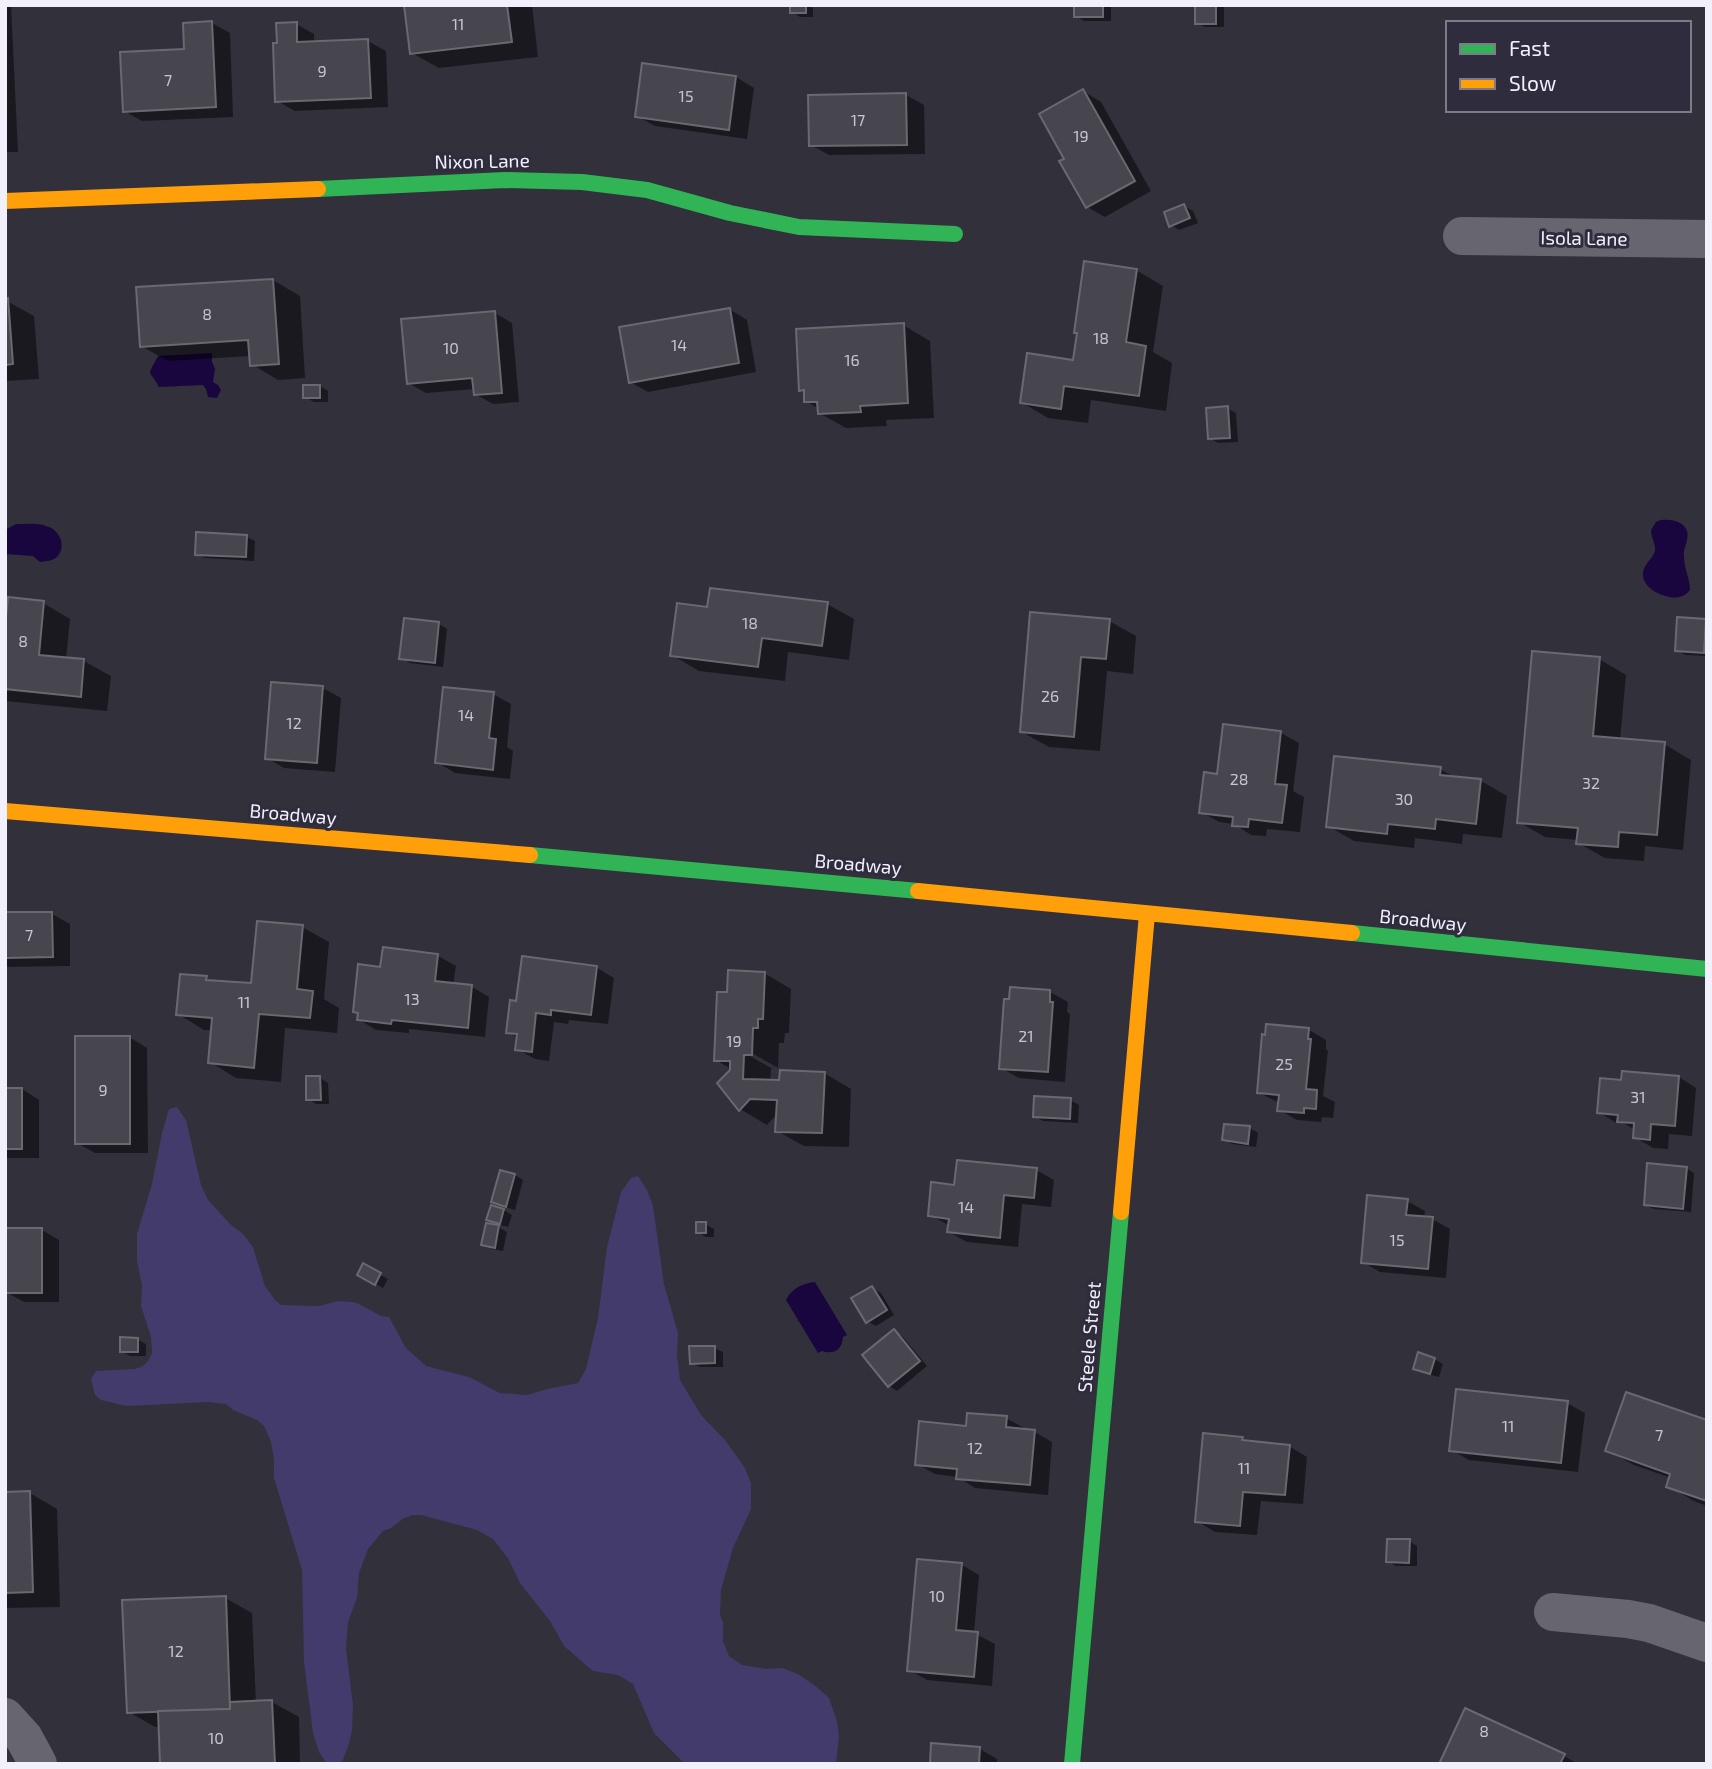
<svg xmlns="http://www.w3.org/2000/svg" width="1712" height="1769" viewBox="0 0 1712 1769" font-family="'Exo 2',sans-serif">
  <rect width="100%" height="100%" fill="#32303a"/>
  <polygon fill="#423b6c" points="177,1107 186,1120 201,1185 208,1200 231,1225 243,1234 253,1247 265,1286 275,1300 281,1305 320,1306 337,1301 353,1302 359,1304 381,1316 389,1317 406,1348 426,1366 469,1377 500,1393 527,1395 547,1389 578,1383 586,1369 598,1318 607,1247 621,1192 631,1178 638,1176 647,1190 653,1206 664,1284 678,1333 677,1356 680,1380 701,1415 725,1440 745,1468 751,1483 751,1509 733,1548 721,1590 720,1615 723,1622 723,1641 729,1656 742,1665 766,1669 782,1668 798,1674 817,1687 829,1698 837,1721 839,1736 836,1764 685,1764 654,1733 633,1684 618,1675 593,1671 564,1646 550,1621 520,1583 509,1560 493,1539 477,1530 421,1515 413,1515 404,1518 391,1528 383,1531 368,1549 359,1573 357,1598 348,1622 346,1648 353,1705 352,1730 349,1744 343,1760 339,1764 327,1764 319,1752 313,1733 304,1662 302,1570 274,1478 274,1460 271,1442 264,1426 257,1420 233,1410 226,1404 208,1402 126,1406 101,1400 95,1395 91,1379 96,1371 135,1369 143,1366 149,1360 152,1353 151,1337 141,1306 142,1286 137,1261 137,1234 152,1184 162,1133 169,1109"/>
  <g fill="#19063f">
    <path d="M212,353V362L215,369L213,382L218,385L221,390L217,398L208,397L206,389L203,385L159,387C148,367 147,378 158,356Z"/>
    <path d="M1661,520C1674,519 1691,523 1687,540C1686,546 1683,550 1684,557C1684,568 1690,579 1690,590C1684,598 1675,599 1666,596C1652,593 1636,580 1646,565C1649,560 1653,557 1655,551C1656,544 1651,537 1651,530L1656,522Z"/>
    <path d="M16,524C27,524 40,522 51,528C61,533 66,548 57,557C53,561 46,561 40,562L33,556L6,554L5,530Z"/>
    <path d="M815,1282L847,1335L843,1337C842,1350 834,1355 822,1351L818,1353L786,1300C791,1289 803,1283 815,1282Z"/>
  </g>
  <g fill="#0007">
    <polygon points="5,5 11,5 18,152 5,152"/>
    <polygon points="406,5 532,5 538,57 439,68 412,53"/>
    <polygon points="792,5 809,5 813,8 813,17 800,17 792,12"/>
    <polygon points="1076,5 1111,5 1111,21 1084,21 1076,16"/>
    <polygon points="1196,5 1224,6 1224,27 1205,27 1196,23"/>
    <polygon points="212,23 230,33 233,117 142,121 124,111 186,50"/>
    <polygon points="296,24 314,34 314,43 368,41 386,51 388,107 295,111 277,101 278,45"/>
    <polygon points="736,77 754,88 747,139 655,126 637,116"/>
    <polygon points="1083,91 1101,102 1151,191 1105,217 1087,207 1067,159"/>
    <polygon points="906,95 924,105 925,154 829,155 811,145"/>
    <polygon points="1184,206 1193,211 1198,223 1179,230 1171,225"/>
    <polygon points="1136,270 1163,286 1153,352 1172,363 1166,411 1091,400 1088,423 1048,418 1021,402 1075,362 1079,334"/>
    <polygon points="273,280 300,296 305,378 278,380 251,364 251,356 168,361 141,346"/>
    <polygon points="5,300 34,316 39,379 5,381"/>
    <polygon points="729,309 747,320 756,372 648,392 630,382"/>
    <polygon points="495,313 512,323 519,402 493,404 475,394 475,389 426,393 408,383"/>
    <polygon points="903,325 930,341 934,418 886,420 887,426 846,428 819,413 819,409 806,401 805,392 801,390"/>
    <polygon points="320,386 328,391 328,402 314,402 305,397"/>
    <polygon points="1227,408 1236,413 1238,442 1218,443 1210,438"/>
    <polygon points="247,537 255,541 254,561 205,558 196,554"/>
    <polygon points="43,603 70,619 66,659 84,661 111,676 107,711 5,701 5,631"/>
    <polygon points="827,604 854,619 849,660 788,652 785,681 699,671 672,655 709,609"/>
    <polygon points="406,620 439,624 447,629 443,667 410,663 401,658"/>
    <polygon points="1109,621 1136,636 1133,674 1107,671 1100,751 1049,747 1022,732"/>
    <polygon points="1705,621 1707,622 1707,656 1685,655 1677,650"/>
    <polygon points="1599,659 1626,675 1620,740 1664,744 1691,760 1683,850 1645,846 1644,861 1605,858 1578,843 1578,840 1545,837 1519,822"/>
    <polygon points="273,684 323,688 341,698 335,772 284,768 267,758"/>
    <polygon points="493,694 511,704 507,747 513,751 510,779 455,773 437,762"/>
    <polygon points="1225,726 1281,733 1299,743 1293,791 1304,797 1300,832 1267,829 1266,836 1251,835 1234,824 1219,822 1201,812 1219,776"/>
    <polygon points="1440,769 1456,778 1481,781 1507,796 1502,838 1463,834 1462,844 1415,838 1414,848 1354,841 1328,826"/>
    <polygon points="5,914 52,914 70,924 70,966 5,967"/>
    <polygon points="302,927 329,942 324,999 339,1008 337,1033 285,1028 281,1082 236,1078 210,1062 212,1030 204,1030 178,1014 206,978 213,982 253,985"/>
    <polygon points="384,949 438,956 456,966 453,985 472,987 489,997 485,1037 409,1029 409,1033 376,1030 358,1019 359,1014 354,1012 382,969"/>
    <polygon points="596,967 614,978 608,1024 569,1020 568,1024 554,1022 549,1061 535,1059 517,1049 518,1038 508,1032 518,1003"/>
    <polygon points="764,973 791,989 789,1033 785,1033 784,1043 779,1043 778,1068 745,1049 743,1052 773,1069 771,1069 770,1082 824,1073 851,1089 849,1147 804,1146 777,1131 778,1113 767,1125 740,1109 731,1069 716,1060 729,994"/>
    <polygon points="1050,992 1068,1002 1067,1012 1070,1014 1065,1082 1019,1078 1001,1068"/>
    <polygon points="1309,1030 1326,1040 1326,1049 1328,1051 1323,1096 1335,1102 1333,1118 1322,1117 1321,1122 1297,1120 1279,1110 1280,1103 1259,1093"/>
    <polygon points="129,1037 147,1048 148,1153 95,1153 77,1143"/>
    <polygon points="1679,1077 1696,1088 1692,1136 1669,1134 1668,1149 1653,1148 1635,1137 1636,1130 1623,1123 1616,1123 1599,1112 1623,1082"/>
    <polygon points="320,1078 328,1083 329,1104 316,1104 308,1099"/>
    <polygon points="5,1089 22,1089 39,1100 39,1158 5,1158"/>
    <polygon points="1070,1100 1079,1105 1078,1123 1043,1121 1035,1116"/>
    <polygon points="1250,1128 1258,1133 1256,1147 1232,1144 1224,1139"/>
    <polygon points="1686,1168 1694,1173 1691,1212 1654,1209 1645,1205"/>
    <polygon points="1036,1170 1054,1180 1051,1207 1022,1204 1018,1247 967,1242 949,1232 950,1226 930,1215 956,1187"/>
    <polygon points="502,1172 515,1175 523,1180 515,1210 501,1206 493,1201"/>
    <polygon points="1407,1201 1425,1211 1424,1218 1432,1219 1450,1229 1446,1278 1380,1272 1363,1262"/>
    <polygon points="504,1210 512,1215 508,1227 497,1224 488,1219"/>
    <polygon points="705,1224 714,1229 714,1237 706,1237 698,1232"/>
    <polygon points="498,1227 507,1232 503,1251 492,1249 483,1244"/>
    <polygon points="42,1230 59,1240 59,1302 24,1302 6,1292"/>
    <polygon points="364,1266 388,1279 383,1288 359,1275"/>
    <polygon points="872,1288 881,1293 894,1315 876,1326 867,1321"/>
    <polygon points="894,1331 902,1336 927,1366 897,1391 889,1386"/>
    <polygon points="138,1340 146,1344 146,1356 130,1356 121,1351"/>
    <polygon points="714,1348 723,1352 723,1367 700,1367 691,1363"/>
    <polygon points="1434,1359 1443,1364 1439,1377 1423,1373 1415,1368"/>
    <polygon points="1567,1403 1585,1413 1578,1472 1469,1460 1451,1450"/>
    <polygon points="1006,1418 1024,1428 1024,1431 1035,1432 1052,1442 1048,1495 975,1488 958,1477 935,1474 917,1464 968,1427"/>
    <polygon points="1707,1422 1707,1506 1694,1501 1668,1486 1671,1478 1634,1465 1607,1450"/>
    <polygon points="1242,1438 1249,1442 1289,1446 1307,1457 1303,1504 1261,1501 1257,1535 1215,1532 1197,1521"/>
    <polygon points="30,1493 57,1509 60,1607 5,1608 5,1494"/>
    <polygon points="1409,1541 1417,1546 1417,1566 1396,1566 1388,1561"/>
    <polygon points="962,1565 979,1575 974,1633 995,1644 992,1686 927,1680 909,1670"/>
    <polygon points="225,1598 252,1613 256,1703 272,1702 299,1717 300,1764 161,1764 160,1727 155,1727 129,1712"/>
    <polygon points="980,1749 997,1759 997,1764 931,1764"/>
    <polygon points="1564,1756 1578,1764 1441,1764"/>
  </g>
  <g fill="#47464e" stroke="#6a6870" stroke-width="2">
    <polygon points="404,5 507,5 512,42 410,54"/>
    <rect x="790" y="5" width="16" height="8"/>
    <rect x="1074" y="5" width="29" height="12"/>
    <rect x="1195" y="5" width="21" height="19"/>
    <polygon points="212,21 216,107 123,112 120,52 184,49 183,23"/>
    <polygon points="297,22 297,42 368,39 371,98 275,102 273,43 277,43 276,23"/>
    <polygon points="642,63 736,76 729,130 635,117"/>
    <polygon points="1083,89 1135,181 1086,208 1059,161 1064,159 1039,114"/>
    <polygon points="906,93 907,145 809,146 808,95"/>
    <polygon points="1184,204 1190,218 1169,227 1164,212"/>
    <polygon points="1084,261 1137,269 1126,342 1146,346 1139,396 1064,386 1061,409 1020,403 1027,353 1073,360 1077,333 1074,333"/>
    <polygon points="273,279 279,364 250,366 248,340 140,347 136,287"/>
    <polygon points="8,298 13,364 5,365 5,299"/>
    <polygon points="730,308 739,363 629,383 619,327"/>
    <polygon points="495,311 502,393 474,395 472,378 407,384 401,319"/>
    <polygon points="904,323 908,403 860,406 861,412 818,414 817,402 804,402 804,390 799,391 796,329"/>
    <rect x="303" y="385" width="17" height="13"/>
    <polygon points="1228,406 1230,438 1208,439 1206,408"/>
    <polygon points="196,532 247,535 246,557 195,555"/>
    <polygon points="710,588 828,602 822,646 762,638 758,667 670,656 677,603 707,607"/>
    <polygon points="8,597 44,601 39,655 84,659 81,697 5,689 5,627"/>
    <polygon points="1030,612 1110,619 1106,659 1081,657 1074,737 1020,732"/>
    <polygon points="1677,617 1706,619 1704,653 1675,651"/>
    <polygon points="404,618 439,622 435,663 399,659"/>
    <polygon points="1532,651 1600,657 1593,736 1665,742 1657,835 1619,832 1618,847 1576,844 1578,828 1517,823"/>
    <polygon points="271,682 323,686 317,763 265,759"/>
    <polygon points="443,687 494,692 489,738 496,739 493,770 435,763"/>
    <polygon points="1223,724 1281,731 1275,784 1287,785 1282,823 1249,819 1248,827 1232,826 1233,817 1199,813 1204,772 1217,774"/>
    <polygon points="1334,756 1441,767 1440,775 1481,779 1476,824 1436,819 1435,829 1388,824 1387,834 1326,827"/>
    <polygon points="5,912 52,912 53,957 5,958"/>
    <polygon points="257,921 303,925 297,989 313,991 310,1018 259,1014 254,1068 208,1063 212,1018 176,1015 180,974 207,976 206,980 251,983"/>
    <polygon points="383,947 438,954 435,981 472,985 468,1028 392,1020 391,1024 357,1020 358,1013 353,1012 358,964 380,967"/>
    <polygon points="522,956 597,966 591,1015 551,1010 551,1015 536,1013 532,1052 515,1050 517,1034 506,1033 510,1000 516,1001"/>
    <polygon points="728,970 765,972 763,1019 758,1019 758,1028 753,1028 752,1055 744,1055 743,1079 779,1080 780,1070 825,1072 822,1133 775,1132 777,1100 750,1099 739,1111 717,1083 730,1070 730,1061 714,1061 717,992 727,992"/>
    <polygon points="1010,987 1050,990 1050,1002 1053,1002 1048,1072 999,1069 1004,999 1009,999"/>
    <polygon points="1266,1024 1309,1028 1308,1039 1311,1039 1306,1089 1317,1090 1316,1109 1304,1108 1304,1113 1277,1111 1279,1095 1257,1093 1262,1034 1265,1035"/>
    <rect x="75" y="1036" width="55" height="108"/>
    <polygon points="1622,1071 1679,1076 1675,1126 1651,1124 1650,1140 1633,1138 1634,1123 1617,1122 1618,1115 1597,1113 1600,1078 1621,1080"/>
    <polygon points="306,1076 320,1076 321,1100 306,1100"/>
    <rect x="5" y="1088" width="17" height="61"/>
    <polygon points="1034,1096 1071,1098 1070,1119 1033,1117"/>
    <polygon points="1224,1124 1250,1126 1248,1144 1222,1140"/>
    <polygon points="957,1160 1037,1168 1034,1198 1004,1195 1000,1238 947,1232 949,1219 928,1216 931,1182 954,1185"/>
    <polygon points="1647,1163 1687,1167 1683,1209 1644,1205"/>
    <polygon points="500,1170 515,1174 506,1207 491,1202"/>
    <polygon points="1367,1195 1408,1199 1406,1215 1433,1217 1428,1269 1361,1263"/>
    <polygon points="491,1205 504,1209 500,1224 486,1220"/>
    <rect x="696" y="1222" width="10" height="11"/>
    <polygon points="486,1223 499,1225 495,1248 481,1245"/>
    <rect x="5" y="1228" width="37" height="65"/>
    <polygon points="363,1263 381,1273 375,1285 357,1275"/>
    <polygon points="872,1286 887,1310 866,1323 851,1298"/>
    <polygon points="894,1329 920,1361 888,1387 862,1355"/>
    <polygon points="120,1337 138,1338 138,1352 120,1352"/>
    <polygon points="689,1346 715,1346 715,1363 690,1364"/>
    <polygon points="1418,1352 1435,1358 1430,1374 1413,1369"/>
    <polygon points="1456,1389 1568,1401 1561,1463 1449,1451"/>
    <polygon points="1626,1392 1707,1420 1707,1501 1666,1487 1670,1474 1605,1451"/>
    <polygon points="967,1413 1007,1416 1006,1427 1035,1430 1030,1485 956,1479 957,1469 915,1465 919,1421 966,1426"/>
    <polygon points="1203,1433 1243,1437 1242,1440 1290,1445 1285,1495 1243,1492 1240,1526 1195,1522"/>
    <polygon points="30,1491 33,1592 5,1593 5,1492"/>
    <polygon points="1387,1539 1410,1539 1409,1563 1386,1562"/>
    <polygon points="917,1559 962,1563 956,1630 978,1632 974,1677 907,1671"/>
    <polygon points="226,1596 230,1709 127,1713 122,1600"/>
    <polygon points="272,1700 275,1764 160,1764 158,1711 230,1709 230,1702"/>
    <polygon points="1465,1708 1565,1754 1560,1764 1439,1764"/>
    <polygon points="931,1743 980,1747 979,1764 930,1764"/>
  </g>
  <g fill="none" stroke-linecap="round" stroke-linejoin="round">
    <g stroke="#676670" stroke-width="38">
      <polyline points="1462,236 1707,239"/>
      <polyline points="1553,1612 1628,1619 1649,1623 1707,1643"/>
      <polyline points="5,1717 24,1738 38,1764"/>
    </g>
    <g stroke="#30b455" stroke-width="16">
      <polyline points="318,189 505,180 582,182 647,190 730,213 799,227 955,234"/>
      <polyline points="530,855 918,891"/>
      <polyline points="1352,933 1707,969"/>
      <polyline points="1072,1764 1121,1212"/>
    </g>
    <g stroke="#ff9f0a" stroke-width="16">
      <polyline points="5,201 318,189"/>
      <polyline points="5,811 530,855"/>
      <polyline points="918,891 1352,933"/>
      <polyline points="1121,1212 1147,914"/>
    </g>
  </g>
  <g text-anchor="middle" stroke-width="6" stroke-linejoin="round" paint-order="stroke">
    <g font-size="16" fill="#c6c6d0">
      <text x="458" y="30">11</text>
      <text x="322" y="77">9</text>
      <text x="168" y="86">7</text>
      <text x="686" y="102">15</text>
      <text x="858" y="126">17</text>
      <text x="1081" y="142">19</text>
      <text x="207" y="320">8</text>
      <text x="1101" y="344">18</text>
      <text x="679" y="351">14</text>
      <text x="451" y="354">10</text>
      <text x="852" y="366">16</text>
      <text x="750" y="629">18</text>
      <text x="23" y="647">8</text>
      <text x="1050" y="702">26</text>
      <text x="466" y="721">14</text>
      <text x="294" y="729">12</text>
      <text x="1239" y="785">28</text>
      <text x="1591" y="789">32</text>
      <text x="1404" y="805">30</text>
      <text x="29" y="941">7</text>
      <text x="412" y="1005">13</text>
      <text x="244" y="1008">11</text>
      <text x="1026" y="1042">21</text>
      <text x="734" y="1047">19</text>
      <text x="1284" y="1070">25</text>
      <text x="103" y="1096">9</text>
      <text x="1638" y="1103">31</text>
      <text x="966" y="1213">14</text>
      <text x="1397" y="1246">15</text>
      <text x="1508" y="1432">11</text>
      <text x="1659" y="1441">7</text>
      <text x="975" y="1454">12</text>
      <text x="1244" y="1474">11</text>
      <text x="937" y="1602">10</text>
      <text x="176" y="1657">12</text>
      <text x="1484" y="1737">8</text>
      <text x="216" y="1744">10</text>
    </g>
    <g font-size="19" fill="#f1f0fb" stroke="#2f2d3d">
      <text transform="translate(482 161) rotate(-1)" y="7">Nixon Lane</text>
      <text transform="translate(1584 238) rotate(1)" y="7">Isola Lane</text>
      <text transform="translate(293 814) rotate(5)" y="7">Broadway</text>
      <text transform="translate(858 864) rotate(5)" y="7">Broadway</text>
      <text transform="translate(1423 920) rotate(6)" y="7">Broadway</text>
      <text transform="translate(1089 1337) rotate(-85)" y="7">Steele Street</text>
    </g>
  </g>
  <rect width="1712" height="1769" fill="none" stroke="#f1f0fb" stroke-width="14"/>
  <rect x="1446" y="21" width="245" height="91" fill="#2f2d3d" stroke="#7d7b89" stroke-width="2"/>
  <rect x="1460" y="44" width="35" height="10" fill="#30b455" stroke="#7d7b89" stroke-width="2"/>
  <text x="1509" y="56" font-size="21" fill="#f1f0fb">Fast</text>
  <rect x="1460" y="79" width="35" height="10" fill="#ff9f0a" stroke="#7d7b89" stroke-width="2"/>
  <text x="1509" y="91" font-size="21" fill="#f1f0fb">Slow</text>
</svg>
